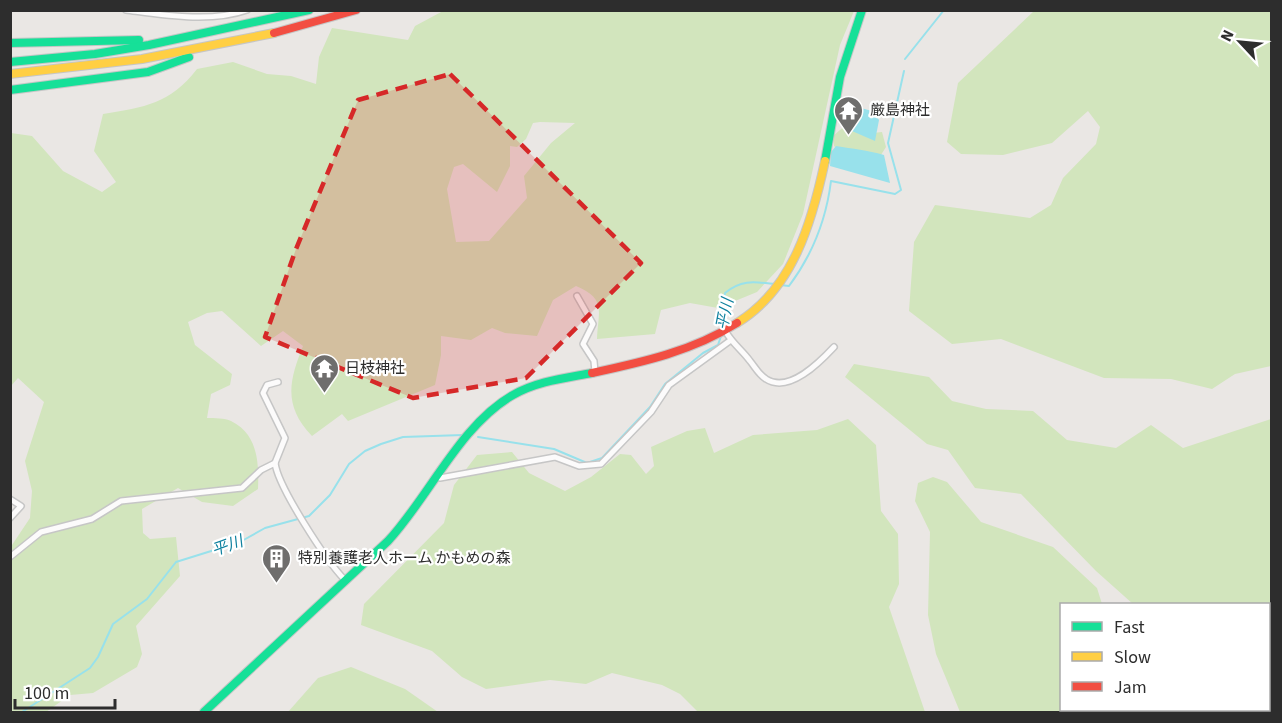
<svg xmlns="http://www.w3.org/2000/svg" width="1282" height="723" viewBox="0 0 1282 723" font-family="'Source Sans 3','Noto Sans JP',sans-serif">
  <rect width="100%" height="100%" fill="#eae7e4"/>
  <g fill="#d2e5bd" fill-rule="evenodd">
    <path d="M443,11H854L840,45L803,214L783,264L757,292L718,308L690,303L661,310L655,334L597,339C598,311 607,299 576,286L553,300L537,336L505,333L492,328L471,340L441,336V355L435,385L348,421L342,414L312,436C283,406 289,381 303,346L283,331L261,346L222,311L207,313L188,322L195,345L232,374L230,385L211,394L207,418C214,418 225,418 231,421C258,434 259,463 258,489L233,506L202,502L178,488L142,509L143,533L150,539L176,537L180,576L136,626L142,654L137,667L93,693L70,695L46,712H11L10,548L30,518L32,491L25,461L44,402L18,378L11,386V133L32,136L63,171L102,192L116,182L94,151L103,114C145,107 170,104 197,69L233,62L267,74L291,76L316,84L319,57L332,28L408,40L415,26ZM540,122L575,123L551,143L524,176L527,198L489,241L456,242L447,189L454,167L463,164L497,192L510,166V146L517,147L526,139L533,123Z"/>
    <polygon points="1034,11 1271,11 1271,366 1235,374 1212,389 1171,379 1104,378 1001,339 952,344 909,311 914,242 935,205 1030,218 1051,205 1063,178 1096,144 1100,127 1088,111 1052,143 1003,155 961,154 947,142 958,83"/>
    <polygon points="847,124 873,133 882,132 886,147 879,158 838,150 834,146 833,136"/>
    <polygon points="854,364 929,377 952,401 986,409 1033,411 1067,440 1116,448 1151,425 1183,448 1271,419 1271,712 960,712 936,654 928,615 930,532 915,501 918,483 933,477 947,482 981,522 1053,547 1097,588 1102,604 1062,604 1062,710 1268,710 1268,604 1133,604 1096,571 1021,494 975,488 948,450 927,444 845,377"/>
    <polygon points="848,419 876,445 881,511 898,534 899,584 889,607 925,712 698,712 680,694 662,685 612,673 586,684 550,680 486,689 462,677 432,651 361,625 364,604 444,523 454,485 477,455 512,452 529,473 565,491 591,477 620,454 631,455 646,474 654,466 651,447 687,431 705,428 714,453 753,435 817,430"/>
    <polygon points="351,667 405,689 438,712 288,712 318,678"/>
  </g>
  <g fill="#98e1eb">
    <polygon points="861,108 872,111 879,120 875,141 845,128 850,115"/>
    <path d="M836,146C853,149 867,150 884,155L890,183L830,166L831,152Z"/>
  </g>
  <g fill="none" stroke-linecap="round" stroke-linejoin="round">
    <g stroke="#98e1eb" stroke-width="2">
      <polyline points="905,59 944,10"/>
      <path d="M780,285L789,286C813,254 826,221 831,181L895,194L901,190L888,143L904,71"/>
      <path d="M722,330L725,293C742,279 755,282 775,284"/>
      <polyline points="478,437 554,449 587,463 602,458 650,407 665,384 703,353 718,345 721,336"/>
      <polyline points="22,712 90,668 98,657 113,624 147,599 176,562 240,542 265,528 309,516 330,495 349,464 365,451 381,444 403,437 463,435"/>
    </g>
    <defs>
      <g id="street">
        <path d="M126,10C164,15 210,23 247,10"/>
        <polyline points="577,296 593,324 583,344 594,361 595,372"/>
        <path d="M726,332C732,343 742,350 750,361C755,367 759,375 766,379C789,394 820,362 834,347"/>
        <polyline points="275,463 285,438 263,393 267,385 278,382"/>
        <polyline points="440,478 555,457 579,466 601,464 651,412 669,385 731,340"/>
        <polyline points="10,499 21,506 10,518"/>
        <path d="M10,557L41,532L92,519L121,501L242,488L261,470L275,463C278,487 327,562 345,580"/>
      </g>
      <g id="fast">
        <polyline points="10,43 139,40"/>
        <polyline points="10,62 95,54 149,45 309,10"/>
        <polyline points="10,90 148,72 189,57"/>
        <polyline points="825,161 840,77 862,10"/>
        <path d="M204,712L388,541C429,497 460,425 513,395C537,381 566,378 592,373"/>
      </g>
      <g id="slow">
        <polyline points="10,74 142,59 274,33"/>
        <path d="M737,323C793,289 812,222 825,161"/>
      </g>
      <g id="jam">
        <polyline points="274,33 356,10"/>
        <path d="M592,373C643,362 693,351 737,323"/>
      </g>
    </defs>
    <use href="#street" stroke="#c6c6c6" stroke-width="8"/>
    <use href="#fast" stroke="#c6c6c6" stroke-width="10"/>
    <use href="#slow" stroke="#c6c6c6" stroke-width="10"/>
    <use href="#jam" stroke="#c6c6c6" stroke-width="10"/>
    <use href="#street" stroke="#fcfbfb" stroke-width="5"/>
    <use href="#fast" stroke="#16e098" stroke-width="8"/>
    <use href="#slow" stroke="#ffcf43" stroke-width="8"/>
    <use href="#jam" stroke="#f24e42" stroke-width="8"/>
  </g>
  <path fill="#d62828" fill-opacity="0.2" stroke="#d62828" stroke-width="4.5" stroke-dasharray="12 8" stroke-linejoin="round" d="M450,74L641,263L526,378L413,398L265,337L296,249L358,100Z"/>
  <defs>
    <symbol id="temple-pin" viewBox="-11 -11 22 30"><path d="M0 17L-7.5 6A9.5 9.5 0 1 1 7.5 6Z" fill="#6f6e6d" stroke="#fff"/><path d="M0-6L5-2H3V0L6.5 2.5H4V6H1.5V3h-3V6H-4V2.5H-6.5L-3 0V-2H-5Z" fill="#fff"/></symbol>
    <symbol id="building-pin" viewBox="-11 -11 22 30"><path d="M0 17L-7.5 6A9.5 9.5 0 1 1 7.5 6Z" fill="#6f6e6d" stroke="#fff"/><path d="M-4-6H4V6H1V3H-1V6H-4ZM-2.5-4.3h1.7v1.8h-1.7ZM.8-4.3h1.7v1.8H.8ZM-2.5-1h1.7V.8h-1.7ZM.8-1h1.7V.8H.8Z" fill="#fff"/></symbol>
  </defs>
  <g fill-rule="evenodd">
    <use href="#temple-pin" x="832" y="94" width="33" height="45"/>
    <use href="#temple-pin" x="308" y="352" width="33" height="45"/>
    <use href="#building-pin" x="260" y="542" width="33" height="45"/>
  </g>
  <g text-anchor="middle" stroke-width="4.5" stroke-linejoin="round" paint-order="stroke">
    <g font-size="15" fill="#2d2d2d" stroke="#fff" text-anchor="start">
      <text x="870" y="115">厳島神社</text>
      <text x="345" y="373">日枝神社</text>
      <text x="298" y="563">特別養護老人ホーム かもめの森</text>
    </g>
    <g font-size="16" font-style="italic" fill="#0f819f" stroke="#fff">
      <text transform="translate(724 314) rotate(-79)" y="6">平川</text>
      <text transform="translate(227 545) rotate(-20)" y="6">平川</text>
    </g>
  </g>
  <rect width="1282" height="723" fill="none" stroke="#2d2d2d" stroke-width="24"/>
  <rect x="1060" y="603" width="210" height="108" fill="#ffffff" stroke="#ababab" stroke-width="1.5"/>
  <rect x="1072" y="622" width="30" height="9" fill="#16e098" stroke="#ababab" stroke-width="1.5"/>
  <text x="1114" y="633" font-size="18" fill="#2d2d2d">Fast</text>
  <rect x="1072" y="652" width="30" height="9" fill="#ffcf43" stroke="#ababab" stroke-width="1.5"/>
  <text x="1114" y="663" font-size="18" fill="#2d2d2d">Slow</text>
  <rect x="1072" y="682" width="30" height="9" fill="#f24e42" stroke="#ababab" stroke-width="1.5"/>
  <text x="1114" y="693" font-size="18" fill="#2d2d2d">Jam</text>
  <g transform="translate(1240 42) rotate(296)" stroke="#ffffff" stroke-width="4.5" paint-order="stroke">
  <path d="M0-4.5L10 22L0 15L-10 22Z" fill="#2d2d2d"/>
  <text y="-9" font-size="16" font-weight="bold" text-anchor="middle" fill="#2d2d2d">N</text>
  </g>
  <path d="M15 699v9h100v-9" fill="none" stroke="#2d2d2d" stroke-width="3"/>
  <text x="24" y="699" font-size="18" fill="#2d2d2d" stroke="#ffffff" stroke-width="4.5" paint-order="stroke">100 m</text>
</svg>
